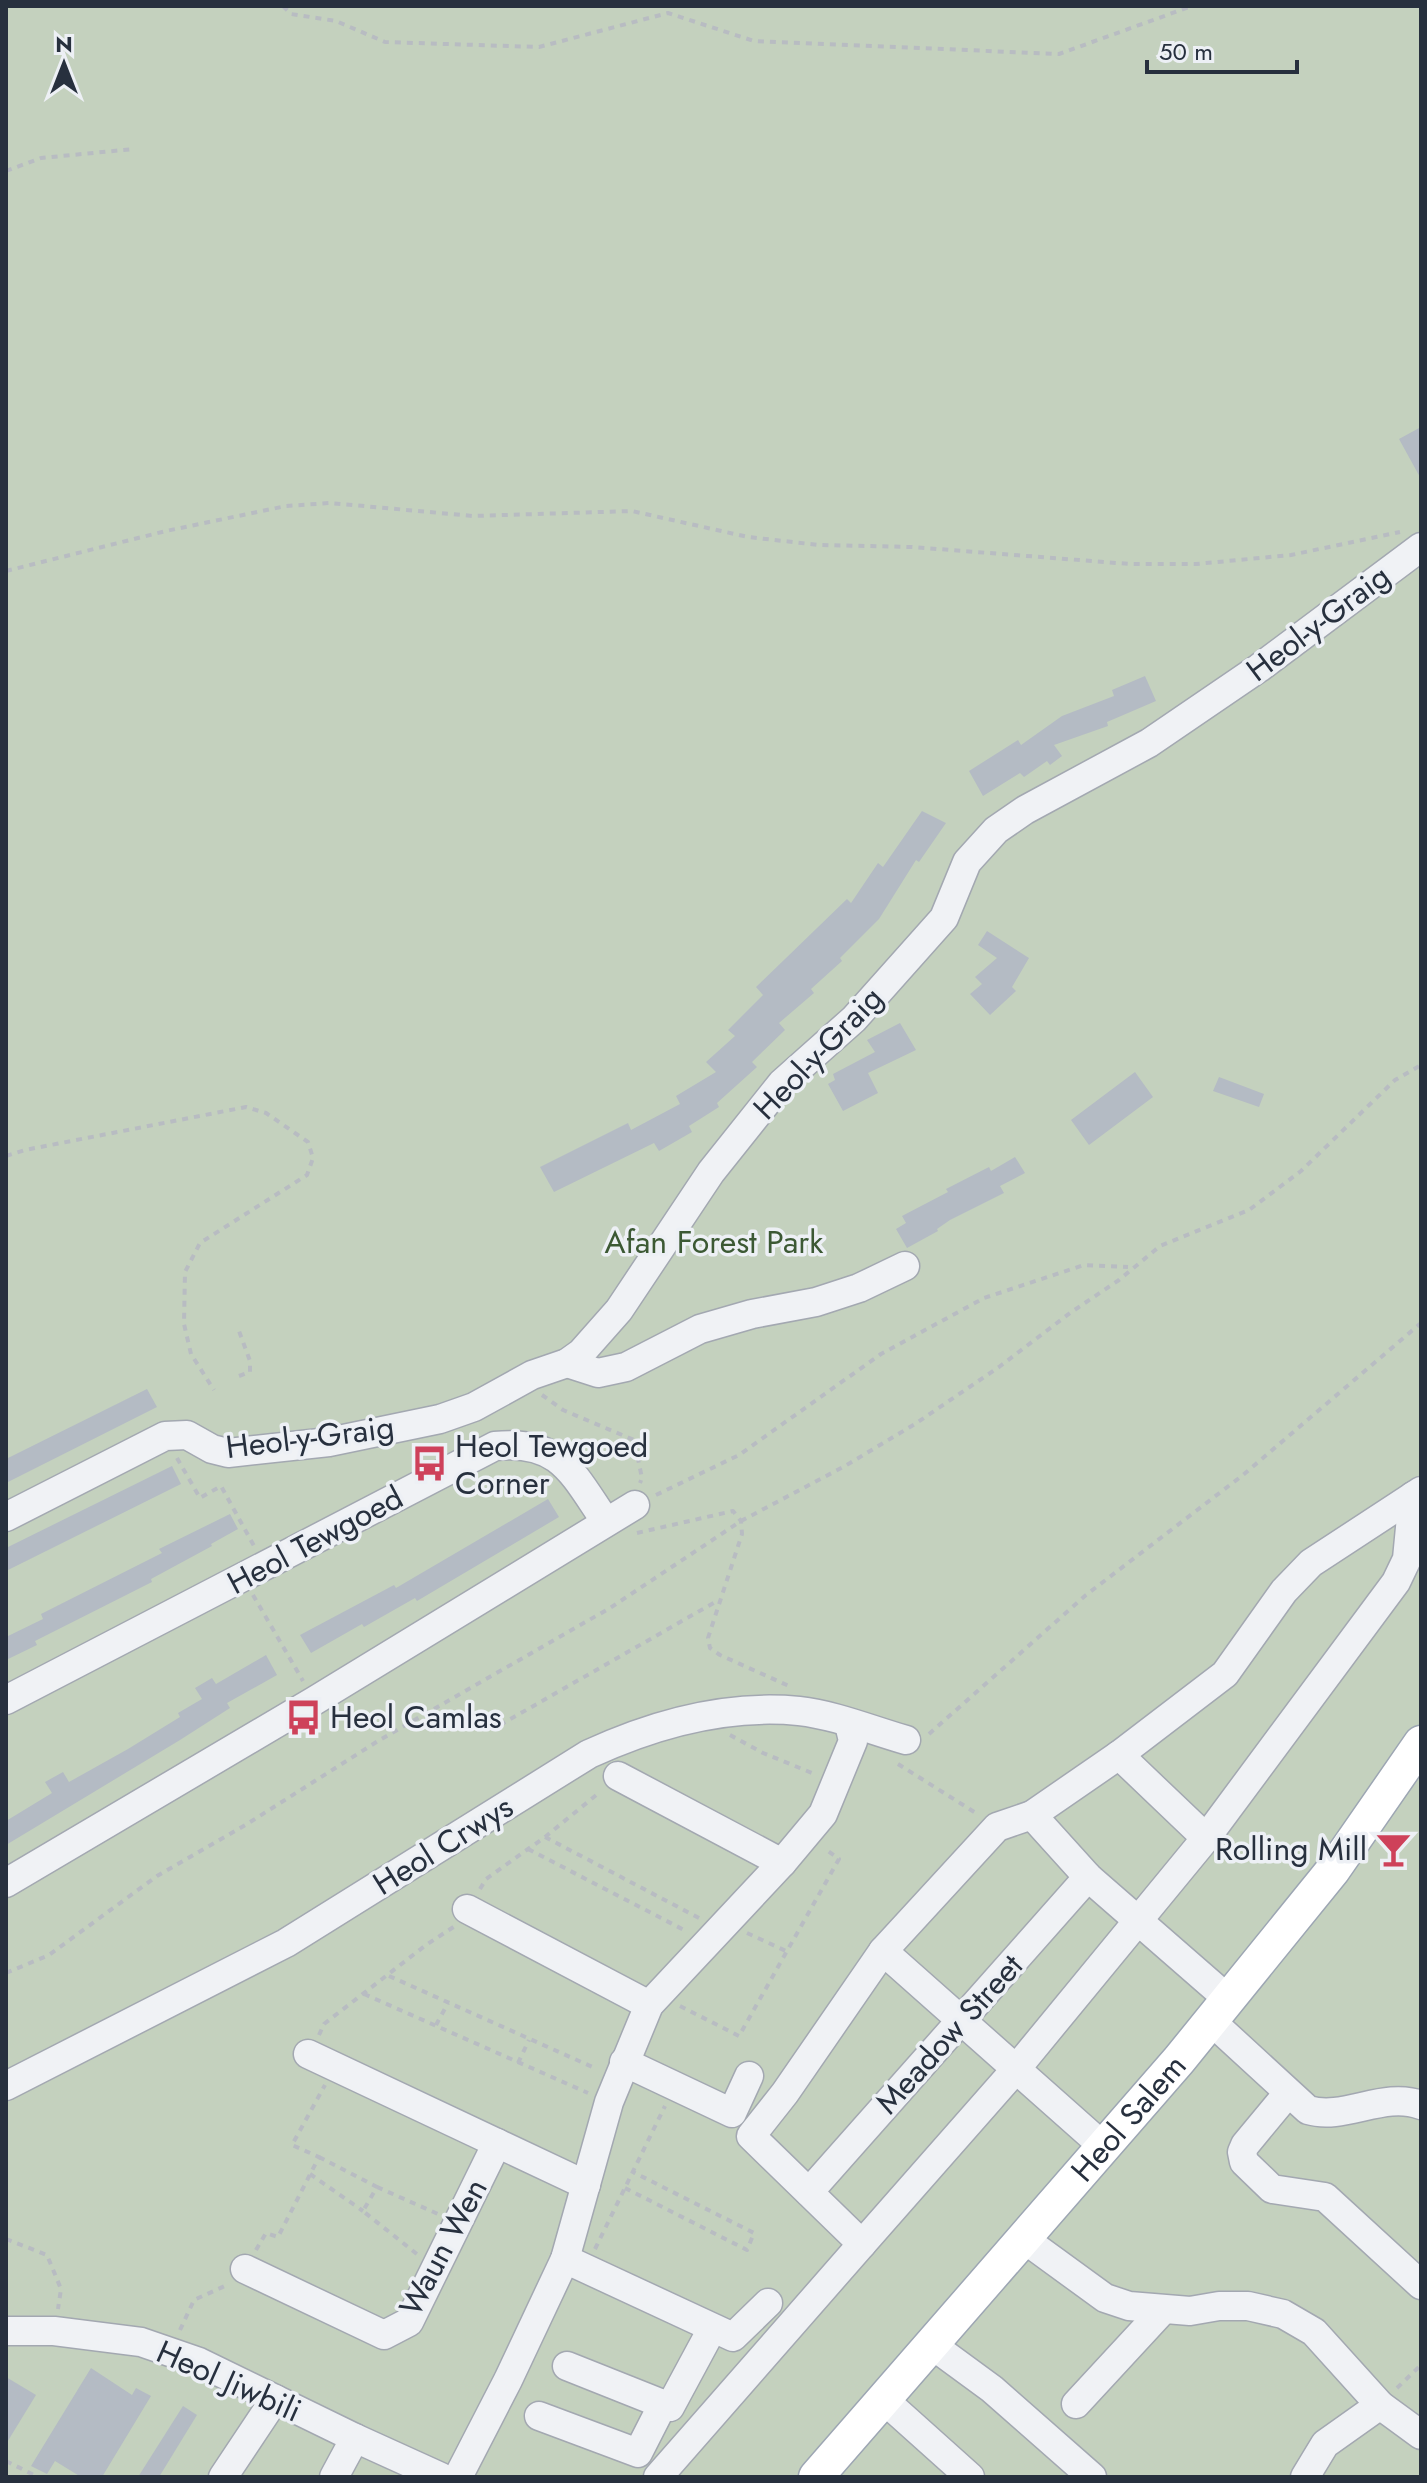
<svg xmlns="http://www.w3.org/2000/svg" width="1427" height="2483" viewBox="0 0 1427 2483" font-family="Jost,sans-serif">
  <rect width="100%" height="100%" fill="#dde1e7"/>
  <rect fill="#c4d1be" x="6" y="6" width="1415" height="2471"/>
  <g fill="#b4bbc4">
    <polygon points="1421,427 1421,479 1399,439"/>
    <polygon points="1145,676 1156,701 1107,722 1108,726 1054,745 1062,756 1050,765 1047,761 1024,777 1020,773 983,796 969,771 1018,740 1021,745 1062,716 1114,696 1112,690"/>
    <polygon points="922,811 946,823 919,862 916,860 879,919 840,958 842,961 811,989 814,993 779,1023 785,1030 752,1062 757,1067 717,1103 719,1107 689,1126 692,1132 659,1151 654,1143 554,1192 540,1167 628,1123 631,1130 680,1104 676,1096 716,1072 706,1062 735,1036 728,1030 763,995 756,987 847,899 851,903 878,863 883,867"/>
    <polygon points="987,931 1029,958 1012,987 1016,991 990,1015 970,994 982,984 975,977 997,958 978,945"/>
    <polygon points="900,1023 916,1050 868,1073 878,1093 843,1111 828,1084 835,1080 833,1074 875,1052 867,1040"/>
    <polygon points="1135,1072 1153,1097 1089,1145 1071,1120"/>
    <polygon points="1219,1077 1264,1094 1259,1107 1213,1091"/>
    <polygon points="1015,1157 1025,1173 1000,1186 1004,1193 950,1220 937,1229 938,1231 907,1248 896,1229 906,1223 902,1216 948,1192 946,1189 989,1167 991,1171"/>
    <polygon points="147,1389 157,1407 6,1483 6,1459"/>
    <polygon points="172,1466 181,1484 6,1571 6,1548"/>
    <polygon points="548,1499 559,1517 417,1601 415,1598 364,1627 362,1624 311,1653 300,1635 394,1585 396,1588"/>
    <polygon points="230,1514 238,1529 211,1544 212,1546 151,1579 152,1582 35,1641 37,1645 6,1660 6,1637 43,1619 41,1614 162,1553 159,1549"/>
    <polygon points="266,1655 277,1675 227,1703 230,1708 180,1740 6,1845 6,1821 52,1793 45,1782 63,1772 69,1782 128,1749 180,1717 178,1713 202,1699 195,1688 212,1678 216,1684"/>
    <polygon points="91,2368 132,2395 136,2388 151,2396 102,2477 81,2477 55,2461 47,2474 31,2466"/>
    <polygon points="6,2377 36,2395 6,2444"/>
    <polygon points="183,2406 197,2415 159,2477 138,2477"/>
  </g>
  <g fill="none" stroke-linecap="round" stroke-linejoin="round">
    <defs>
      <g id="minor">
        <polyline points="567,1363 598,1373 626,1367 700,1329 752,1314 816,1302 859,1288 905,1266"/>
        <polyline points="6,1517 165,1436 187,1435 212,1449 228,1453 329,1442 440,1419 474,1407 532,1375 567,1363 581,1353 619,1310 711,1172 782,1083 854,1019 944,918 967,862 996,830 1025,810 1149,743 1259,668 1421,547"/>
        <path d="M6,1700L495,1446C560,1439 573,1474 606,1522"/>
        <polyline points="618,1776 782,1863"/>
        <polyline points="1032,1815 1088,1877 1228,1999"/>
        <polyline points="1206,1838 1396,1582 1407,1559 1413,1496"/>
        <polyline points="6,1883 314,1701 635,1505"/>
        <polyline points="467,1909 649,2005"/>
        <polyline points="883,1951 1104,2147"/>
        <path d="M1211,2021L1308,2110C1345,2121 1383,2091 1421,2105"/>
        <polyline points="308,2054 586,2185"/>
        <polyline points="624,2062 732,2113 749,2076"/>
        <path d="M6,2086L286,1943L589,1754C654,1724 726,1704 799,1711C835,1715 871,1730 906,1740"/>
        <polyline points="1288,2093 1245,2145 1242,2152 1244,2162 1272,2189 1325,2197 1421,2285"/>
        <polyline points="809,2192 1088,1877"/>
        <polyline points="1024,2239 1105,2298 1129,2306 1190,2311 1219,2306 1248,2306 1283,2314 1314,2332 1380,2405 1421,2435"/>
        <polyline points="862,2244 1016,2069 1206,1838 1119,1755"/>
        <polyline points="565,2259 733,2337 768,2303"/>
        <polyline points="245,2269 384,2335 409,2322 497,2143"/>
        <polyline points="6,2331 54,2331 141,2342 199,2362 355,2438 441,2477"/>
        <polyline points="932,2345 992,2389 1092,2477"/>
        <polyline points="567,2366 670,2407 712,2329"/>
        <polyline points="883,2399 970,2477"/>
        <polyline points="1076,2404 1162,2311"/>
        <polyline points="539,2416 638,2453 663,2404"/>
        <polyline points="223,2477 275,2399"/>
        <polyline points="334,2477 355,2438"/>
        <polyline points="458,2477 508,2380 565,2259 609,2102 649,2005 782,1863 823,1814 853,1741 849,1724"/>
        <polyline points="658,2477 862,2244 751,2136 785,2093 883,1951 997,1827 1032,1815 1119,1755 1225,1674 1284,1591 1311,1563 1421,1491"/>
        <polyline points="1305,2477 1325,2444 1380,2405"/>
      </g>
      <g id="major">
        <path id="s1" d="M816,2477L1179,2060L1333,1870L1421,1743"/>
      </g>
    </defs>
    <use href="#minor" stroke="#a3a8b1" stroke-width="31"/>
    <use href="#major" stroke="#9da6b3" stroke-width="37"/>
    <g stroke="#b8bcc2" stroke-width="4" stroke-dasharray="6 6" stroke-linecap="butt">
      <polyline points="283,6 291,14 336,21 385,42 539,47 668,13 754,41 1059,54 1192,6"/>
      <polyline points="6,171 41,158 134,149"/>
      <polyline points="6,571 166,531 286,506 330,503 473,516 632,511 748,537 819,545 912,547 1130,564 1196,564 1291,555 1400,532"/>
      <polyline points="6,1156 25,1150 246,1107 266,1113 308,1142 313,1158 307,1175 200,1243 185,1272 184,1324 191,1354 214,1390"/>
      <polyline points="239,1376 250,1372 250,1361 239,1331"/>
      <polyline points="542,1395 563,1410 634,1440 642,1478 640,1483"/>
      <polyline points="177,1458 200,1498 221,1486 254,1546"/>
      <polyline points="656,1495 739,1455 881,1354 984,1298 1084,1265 1128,1267"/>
      <polyline points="637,1533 733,1511 741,1521 742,1534 708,1638 710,1648 720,1655 789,1686"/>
      <polyline points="253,1595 303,1681"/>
      <polyline points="500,1725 717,1601"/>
      <polyline points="929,1734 1086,1595 1243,1475 1421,1323"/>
      <polyline points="730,1735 763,1753 817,1775"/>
      <polyline points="898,1764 979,1815"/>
      <polyline points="545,1837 699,1918"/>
      <polyline points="528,1849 686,1931"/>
      <polyline points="480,1889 486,1879 545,1837 600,1792"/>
      <polyline points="747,1933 786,1951"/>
      <polyline points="6,1973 49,1955 157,1876 247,1824 378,1741 610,1608 741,1521 845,1466 915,1424 999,1367 1070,1313 1119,1280 1160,1246 1249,1210 1301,1171 1395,1080 1421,1065"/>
      <polyline points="389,1976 597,2069"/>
      <polyline points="364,1994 588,2093"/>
      <polyline points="680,2006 739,2036 839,1859 825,1849"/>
      <polyline points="436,2025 448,2003"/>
      <polyline points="319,2035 324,2024 426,1945 455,1926"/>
      <polyline points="518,2063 529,2040"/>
      <polyline points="319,2157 377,2187 363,2211 418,2255"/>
      <polyline points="310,2174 363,2211"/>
      <polyline points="377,2187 438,2214"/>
      <polyline points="625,2188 747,2250 754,2233 633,2172"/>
      <polyline points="6,2239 47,2255 61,2289 58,2309"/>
      <polyline points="595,2249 665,2106"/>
      <polyline points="256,2250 266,2233 278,2237 319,2157 292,2145 325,2085"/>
      <polyline points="180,2330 194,2300 229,2284"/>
      <polyline points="1397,2388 1421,2365"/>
      <polyline points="6,2461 38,2477"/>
    </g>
    <use href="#minor" stroke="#f0f2f5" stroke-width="28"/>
    <use href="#major" stroke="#fff" stroke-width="34"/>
  </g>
  <defs>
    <symbol id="bus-bare" viewBox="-9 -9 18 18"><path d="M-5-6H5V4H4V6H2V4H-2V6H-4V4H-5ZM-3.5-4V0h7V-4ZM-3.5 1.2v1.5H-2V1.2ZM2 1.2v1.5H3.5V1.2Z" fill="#ce415a" stroke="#edf0f5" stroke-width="2.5" paint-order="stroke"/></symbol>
    <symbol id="bar-bare" viewBox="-9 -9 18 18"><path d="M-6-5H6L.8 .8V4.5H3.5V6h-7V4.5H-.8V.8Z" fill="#ce415a" stroke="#edf0f5" stroke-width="2.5" paint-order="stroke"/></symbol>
  </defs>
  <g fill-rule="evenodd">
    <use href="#bus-bare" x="404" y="1438" width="51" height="51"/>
    <use href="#bus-bare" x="278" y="1692" width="51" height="51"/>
    <use href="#bar-bare" x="1368" y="1824" width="51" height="51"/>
  </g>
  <g text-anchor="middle" stroke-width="7" stroke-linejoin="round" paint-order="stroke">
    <g font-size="32" fill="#27303e" stroke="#edf0f5">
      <text transform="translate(1318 623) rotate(-37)" y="11">Heol-y-Graig</text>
      <text transform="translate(818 1053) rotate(-46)" y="11">Heol-y-Graig</text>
      <text transform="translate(310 1437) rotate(-7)" y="11">Heol-y-Graig</text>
      <text transform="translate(315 1540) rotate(-28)" y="11">Heol Tewgoed</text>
      <text transform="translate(443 1845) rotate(-32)" y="11">Heol Crwys</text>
      <text transform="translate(949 2034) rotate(-48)" y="11">Meadow Street</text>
      <text dy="11" stroke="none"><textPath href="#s1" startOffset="476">Heol Salem</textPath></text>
      <text transform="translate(443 2247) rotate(-62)" y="11">Waun Wen</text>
      <text transform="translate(229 2381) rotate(24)" y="11">Heol Jiwbili</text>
    </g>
    <g font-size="32" fill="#3c5934" stroke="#edf0f5">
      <text x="714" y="1253">Afan Forest Park</text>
    </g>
    <g font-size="32" fill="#27303e" stroke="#edf0f5" text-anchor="start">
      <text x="455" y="1457">Heol Tewgoed<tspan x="455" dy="37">Corner</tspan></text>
      <text x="330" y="1728">Heol Camlas</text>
      <text x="1367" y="1860" text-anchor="end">Rolling Mill</text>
    </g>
  </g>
  <rect width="1427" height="2483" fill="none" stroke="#27303e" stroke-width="16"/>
  <g transform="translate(64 64)" stroke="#edf0f5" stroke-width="6" paint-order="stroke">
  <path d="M0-6L14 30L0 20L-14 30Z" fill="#27303e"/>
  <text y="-12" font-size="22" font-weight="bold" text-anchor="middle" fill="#27303e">N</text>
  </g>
  <path d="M1147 60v12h150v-12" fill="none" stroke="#27303e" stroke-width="4"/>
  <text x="1159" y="60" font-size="24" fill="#27303e" stroke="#edf0f5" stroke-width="6" paint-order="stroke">50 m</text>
</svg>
